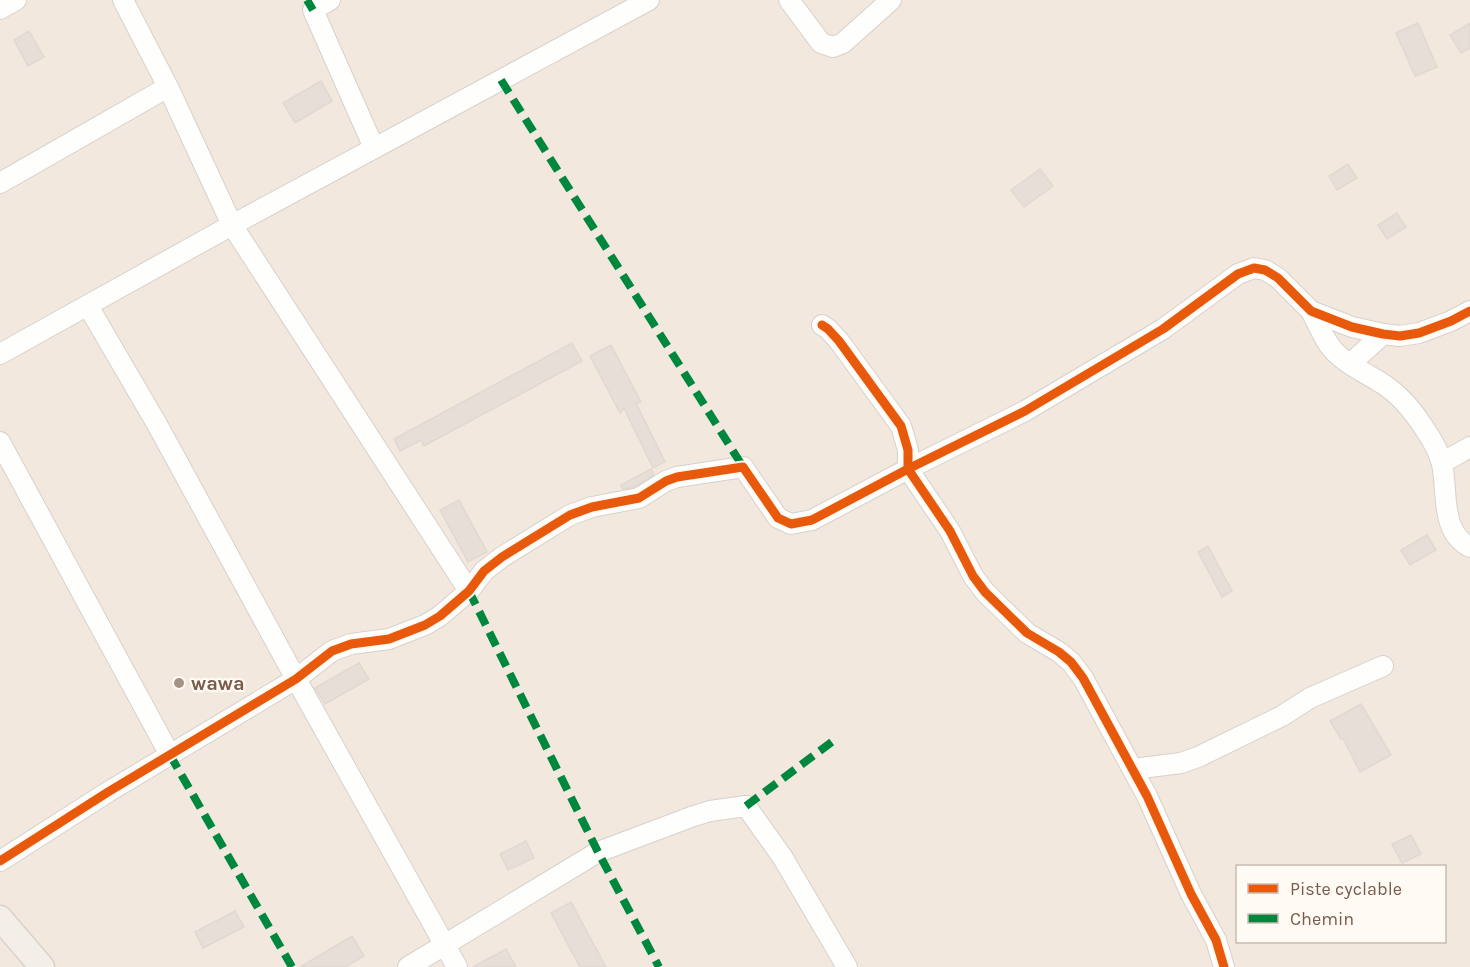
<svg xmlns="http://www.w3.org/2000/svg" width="1470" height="967" viewBox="0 0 1470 967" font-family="Karla,sans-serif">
  <rect width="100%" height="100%" fill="#f9f5f0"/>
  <path fill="#f2e8de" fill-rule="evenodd" d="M0,0H1470V967H0ZM1238,866H1444V942H1238Z"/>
  <g fill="#e6ded7" stroke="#e2d8d2" stroke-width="1.5">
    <polygon points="1418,23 1437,67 1415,76 1396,33"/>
    <polygon points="1470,23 1470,48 1461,53 1450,35"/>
    <polygon points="29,31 44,57 28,66 14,40"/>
    <polygon points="321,81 332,101 295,123 283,103"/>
    <polygon points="1348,164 1357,178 1337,190 1329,176"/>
    <polygon points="1040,169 1053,186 1024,207 1011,190"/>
    <polygon points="1397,213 1406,227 1387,239 1378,225"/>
    <polygon points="572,343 582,361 424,446 421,440 400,451 394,439"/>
    <polygon points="611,345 641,402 636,403 665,462 653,468 624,408 620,413 590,356"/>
    <polygon points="651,469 654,475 635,487 623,489 621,485"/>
    <polygon points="459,500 487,552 468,562 440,510"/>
    <polygon points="1427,535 1436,550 1410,565 1401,550"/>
    <polygon points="1208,546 1232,591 1222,597 1198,552"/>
    <polygon points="359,663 369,679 325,704 315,688"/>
    <polygon points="1361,704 1391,755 1360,772 1343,738 1341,739 1330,721"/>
    <polygon points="1411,835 1421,854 1402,863 1392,844"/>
    <polygon points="526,841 534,858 508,870 500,854"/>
    <polygon points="571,902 606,967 580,967 551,913"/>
    <polygon points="235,911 244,927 203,948 195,932"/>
    <polygon points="352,936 364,956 345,967 300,967"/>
    <polygon points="506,949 516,967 473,967"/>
  </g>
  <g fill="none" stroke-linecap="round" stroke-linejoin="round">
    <defs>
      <g id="minor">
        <polyline points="123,0 168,87 232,225 469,591"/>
        <polyline points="330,0 313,10 374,148"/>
        <polyline points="789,0 821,43 833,47 843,43 891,0"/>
        <polyline points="0,9 16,0"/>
        <polyline points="0,183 168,87"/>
        <polyline points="88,306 158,426 296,679 457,967"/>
        <path d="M1311,311C1319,326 1325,343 1337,354C1350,367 1368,374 1383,384C1400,395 1416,415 1426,431C1433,441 1439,453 1442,464C1448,492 1440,532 1470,547"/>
        <polyline points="822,325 828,329 839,341 901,426 908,450 908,469 950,531 973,576 985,592 1027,633 1059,652 1071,662 1083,678 1147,796 1191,894 1216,940 1224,967"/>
        <polyline points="0,354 232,225 649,0"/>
        <polyline points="1350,364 1383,334"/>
        <polyline points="0,442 170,755"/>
        <polyline points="1442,463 1470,447"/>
        <polyline points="1133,769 1181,763 1198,757 1282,716 1310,698 1383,666"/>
        <polyline points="0,861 108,792 296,679 332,651 351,644 389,639 425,625 440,616 469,591 484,571 502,557 570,515 592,507 639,498 666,481 677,477 743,467 778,518 791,524 812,520 908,469 1025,411 1163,329 1238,274 1254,268 1265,270 1278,278 1311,311 1352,327 1383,334 1400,336 1419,333 1451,321 1470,311"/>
        <polyline points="408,967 598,852 691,817 710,811 746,806 783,858 847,967"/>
      </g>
      <polyline id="major" points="0,918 42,967"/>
    </defs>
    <use href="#minor" stroke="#d7d1cb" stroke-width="22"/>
    <use href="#major" stroke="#dad1cc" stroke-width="27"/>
    <use href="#minor" stroke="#fefefd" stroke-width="20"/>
    <use href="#major" stroke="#f3eee8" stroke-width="24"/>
    <g stroke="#00873e" stroke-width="8" stroke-dasharray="15 8" stroke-linecap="butt">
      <polyline points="307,0 313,10"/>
      <polyline points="501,80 743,467"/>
      <polyline points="469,591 598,852 659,967"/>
      <polyline points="170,755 292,967"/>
      <polyline points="746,806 837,738"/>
    </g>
    <defs>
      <g id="cycleway">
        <polyline points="822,325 828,329 839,341 901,426 908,450 908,469 950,531 973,576 985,592 1027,633 1059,652 1071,662 1083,678 1147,796 1191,894 1216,940 1224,967"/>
        <polyline points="0,861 108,792 296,679 332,651 351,644 389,639 425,625 440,616 469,591 484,571 502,557 570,515 592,507 639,498 666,481 677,477 743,467 778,518 791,524 812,520 908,469 1025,411 1163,329 1238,274 1254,268 1265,270 1278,278 1311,311 1352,327 1383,334 1400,336 1419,333 1451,321 1470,311"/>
      </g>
    </defs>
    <use href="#cycleway" stroke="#fffaf3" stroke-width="13"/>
    <use href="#cycleway" stroke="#e8590c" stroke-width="9"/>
  </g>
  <circle fill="#a69286" stroke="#fffaf3" stroke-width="2" cx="179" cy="683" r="6"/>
  <g text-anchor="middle" stroke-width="4.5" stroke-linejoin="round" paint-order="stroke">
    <g font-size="20" font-weight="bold" fill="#7a5c4d" stroke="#fffaf3" text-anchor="start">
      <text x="191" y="690">wawa</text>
    </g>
  </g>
  <rect x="1236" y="865" width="210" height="78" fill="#fffaf3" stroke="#cabbb1" stroke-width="1.5"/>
  <rect x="1248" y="884" width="30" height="9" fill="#e8590c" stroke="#cabbb1" stroke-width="1.5"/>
  <text x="1290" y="895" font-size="18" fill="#7a5c4d">Piste cyclable</text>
  <rect x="1248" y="914" width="30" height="9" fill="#00873e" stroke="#cabbb1" stroke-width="1.5"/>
  <text x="1290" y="925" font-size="18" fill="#7a5c4d">Chemin</text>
</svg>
